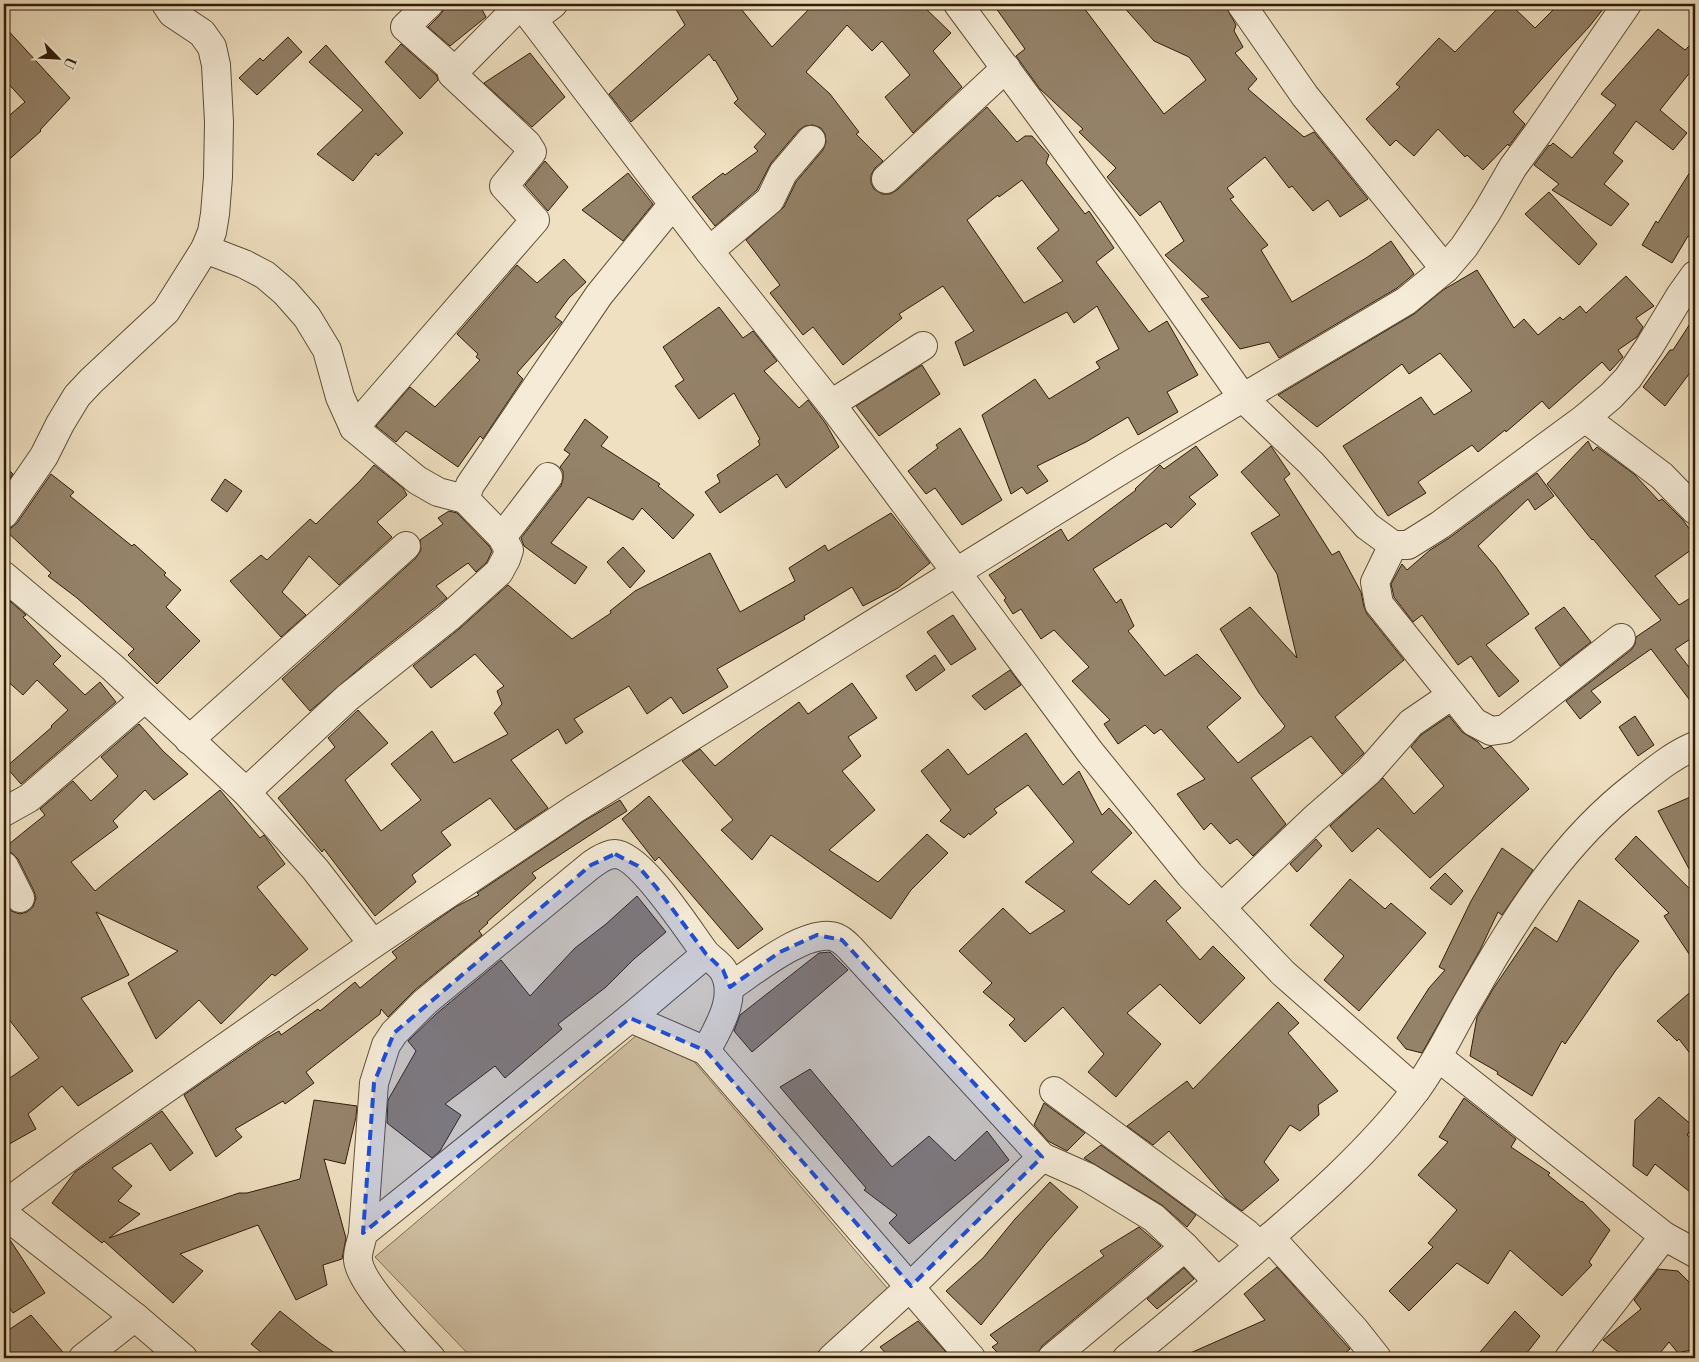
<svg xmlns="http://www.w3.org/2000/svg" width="1699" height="1362" viewBox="0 0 1699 1362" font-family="'Libre Bodoni',serif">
  <rect width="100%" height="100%" fill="#efe0c1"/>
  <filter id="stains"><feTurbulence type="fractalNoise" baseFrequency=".004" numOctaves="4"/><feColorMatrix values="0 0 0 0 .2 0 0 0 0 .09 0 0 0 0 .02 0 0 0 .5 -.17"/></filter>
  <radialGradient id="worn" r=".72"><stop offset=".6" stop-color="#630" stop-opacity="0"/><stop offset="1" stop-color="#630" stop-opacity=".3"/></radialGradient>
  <polygon fill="#cfbfa2" stroke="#806e56" points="657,1018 888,1289 811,1358 472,1358 375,1257"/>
  <g fill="#948269" stroke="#311d09" fill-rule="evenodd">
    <polygon points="444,4 479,4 486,17 450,46 428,27 440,15 444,9"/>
    <path d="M673,4H737L772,47L814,4H866L864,5L868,10L877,4H921L951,33L933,51L962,87L913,133L885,97L910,75L882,41L872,51L847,25L806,72L830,94L859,132L856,134L883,161L875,168L871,175V183L874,189L882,194H890L897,190L987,107L1017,142L1025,136H1032L1049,155L1046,163L1085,214L1089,211L1114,248L1096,262L1149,332L1167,321L1198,375L1167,392L1178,412L1138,435L1128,417L1086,442L1037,466L1048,481L1027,494L1022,487L1011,494L982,415L1035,379L1049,399L1100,368L1096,362L1119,349L1097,306L1074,323L1067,312L964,366L955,342L974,331L943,286L899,314L902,318L843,365L813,327L803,335L770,293L780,285L746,240L784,207L796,182L823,150L826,142L825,134L821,128L813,125L805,126L799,130L771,163L757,190L715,226L692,197L723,173L725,175L758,151L754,147L766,134L734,103L738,99L715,60L714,61L709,54L631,122L609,94L685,25ZM1022,180L1059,230L1037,248L1063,281L1024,303L967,220L998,195L999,197Z"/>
    <polygon points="993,4 1081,4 1164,114 1206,80 1189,57 1154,41 1121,4 1221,4 1227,9 1236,25 1234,31 1243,47 1235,53 1257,79 1248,89 1304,137 1314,132 1368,199 1340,217 1328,200 1313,211 1292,186 1289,188 1265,157 1227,188 1234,197 1230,199 1268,245 1261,250 1292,302 1366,258 1391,241 1414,274 1397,288 1279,358 1269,342 1240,349 1201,299 1209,297 1165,255 1184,241 1160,201 1140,216 1107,177 1116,168 1079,132 1083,129 1040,89 1016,56 1025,49"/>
    <polygon points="1502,4 1510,4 1535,28 1559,4 1607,4 1589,27 1562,56 1513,112 1525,124 1509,146 1508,144 1483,170 1467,155 1465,157 1438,129 1414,156 1396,140 1390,146 1366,119 1400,87 1396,84 1439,38 1455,52"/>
    <polygon points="4,26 70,98 40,130 41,131 4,164 4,120 25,102 4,79"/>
    <polygon points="1658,29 1685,50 1695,40 1695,66 1660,110 1687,133 1673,150 1636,121 1613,153 1623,161 1604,184 1629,204 1611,226 1552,190 1559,184 1534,165 1549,145 1550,146 1553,143 1572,158 1616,105 1601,94"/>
    <polygon points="288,37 302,52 257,95 239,78 260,58 263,61"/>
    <polygon points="401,44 437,76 438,80 420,99 385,62"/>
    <polygon points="326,45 403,133 378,156 376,153 353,181 317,154 363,110 309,62"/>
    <polygon points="530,53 565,97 532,127 484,83"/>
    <polygon points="545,161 568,187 548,211 525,185"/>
    <polygon points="1695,164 1695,241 1688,236 1672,263 1642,245 1656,221 1658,223"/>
    <polygon points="628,173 653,204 623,241 582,210"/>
    <polygon points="1549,192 1597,244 1579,265 1525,214"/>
    <polygon points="564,259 586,282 569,298 555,317 562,322 517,373 523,379 483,439 480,436 458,467 406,431 396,442 376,426 410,387 435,407 480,360 476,357 478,354 457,334 517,265 537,283"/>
    <polygon points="1477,270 1514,328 1524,319 1538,335 1560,317 1563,320 1580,306 1586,313 1626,276 1654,306 1636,318 1643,327 1637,337 1618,350 1623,357 1610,371 1602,362 1549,409 1542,401 1506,432 1505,430 1478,452 1472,445 1418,482 1426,493 1388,516 1343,446 1421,397 1434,415 1472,391 1440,353 1409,374 1402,364 1317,427 1278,395 1414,314 1443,290"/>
    <polygon points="719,307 743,338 753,331 777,361 764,371 799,408 808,400 826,424 839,447 786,488 777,474 720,513 705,492 720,482 717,475 760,445 758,441 760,439 734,393 699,419 675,386 684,380 663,347"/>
    <polygon points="1695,316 1695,366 1665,406 1643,387 1670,350 1673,350"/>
    <polygon points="922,365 940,394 879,436 856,406"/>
    <polygon points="585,419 608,437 601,446 660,484 658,486 694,515 673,539 642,508 633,520 588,497 551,543 587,567 575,584 524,546 521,538 561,486 563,479 563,471 560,467 570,454 564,450"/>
    <polygon points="960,428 1002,500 962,525 935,488 926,494 908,471 938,448 936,445"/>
    <polygon points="1588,441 1593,451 1597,447 1634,474 1659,501 1662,499 1683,520 1695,537 1695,547 1655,576 1679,605 1695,595 1695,636 1675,649 1695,675 1695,707 1651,649 1591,691 1601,702 1580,719 1566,701 1631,650 1635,644 1636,637 1661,620 1593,539 1592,540 1547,484"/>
    <polygon points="1196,446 1218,475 1189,497 1196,504 1171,528 1166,523 1093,569 1116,603 1121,599 1134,626 1128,631 1165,676 1197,654 1241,698 1207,727 1238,763 1281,731 1285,726 1259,693 1220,629 1250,607 1297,658 1277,574 1251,533 1280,515 1241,472 1271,446 1290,474 1284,479 1332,555 1339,551 1361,592 1364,607 1367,614 1404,660 1335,717 1364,753 1342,774 1311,736 1251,778 1286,824 1253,856 1237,839 1230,844 1211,823 1204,830 1177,794 1205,779 1161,729 1154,734 1145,725 1118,744 1104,724 1110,720 1072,681 1089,667 1054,630 1041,639 1021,609 1013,614 1004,600 1006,598 989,575 1061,529 1068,541 1136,490 1135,489 1160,465 1164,469"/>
    <polygon points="374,465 403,488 407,495 377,522 392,537 339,585 309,556 282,592 306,615 281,637 230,581 261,555 267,560 310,519 316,524 360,481"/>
    <polygon points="4,466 13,474 4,487"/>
    <polygon points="1537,473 1554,496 1535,510 1528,499 1478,546 1496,567 1529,614 1486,645 1519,681 1499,697 1471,656 1458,665 1422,615 1413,622 1394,597 1391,584 1402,564 1407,570 1430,550 1449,538"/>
    <polygon points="51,474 74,492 70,496 132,546 134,544 166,573 164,575 181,590 166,607 200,641 157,684 128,655 134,649 77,598 48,576 51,573 4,529 11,528 17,523"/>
    <polygon points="225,479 242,491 227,512 211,500"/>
    <polygon points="449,511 457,513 489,546 492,551 487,562 476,572 468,563 436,586 447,598 368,661 310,711 282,679 416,558 421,550 420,540 443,524 438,518"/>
    <polygon points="891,513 930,563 898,588 863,606 852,587 804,616 805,619 717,669 728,687 683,714 671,697 647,714 629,686 574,719 583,732 566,744 558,729 511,760 548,808 515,830 490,798 441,832 451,845 412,875 416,882 375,916 324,849 322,852 278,798 335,747 328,738 358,710 388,743 345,780 381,831 421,800 391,764 432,731 454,763 508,734 494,713 502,704 497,691 504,686 475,654 431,688 413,666 459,629 508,585 572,639 611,613 610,611 635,591 710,553 740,612 795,581 789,568 825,545 828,551"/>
    <polygon points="623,547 645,571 630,588 607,562"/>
    <polygon points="4,596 26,615 23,617 61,656 53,664 85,695 100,682 116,702 21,784 6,767 52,727 51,726 68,710 37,680 23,695 4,678"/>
    <polygon points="1564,607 1591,642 1560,666 1535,628"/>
    <polygon points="953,615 976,649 951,665 927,632"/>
    <polygon points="935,655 945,670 916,691 906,676"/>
    <polygon points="1010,670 1021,685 985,710 972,696"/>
    <polygon points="852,683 877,718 848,737 861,756 842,771 875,810 829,850 878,882 927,834 948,853 911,890 891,919 771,835 752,860 721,830 733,820 682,761 700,749 715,766 758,732 799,702 808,714"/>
    <polygon points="1449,716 1462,732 1478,742 1484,749 1491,746 1529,789 1430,878 1378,828 1352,852 1330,826 1383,778 1414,814 1444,786 1411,747 1421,735"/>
    <polygon points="1635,716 1654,745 1638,756 1619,727"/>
    <polygon points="139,724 163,751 188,774 154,800 145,790 113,821 118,827 71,862 95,891 220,790 260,838 264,835 285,864 257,887 308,949 275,976 272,974 221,1024 199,1000 156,1039 128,983 178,951 96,912 129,975 81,998 133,1071 78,1106 62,1086 28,1114 36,1129 4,1147 4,1082 39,1058 4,1013 4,900 11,911 20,914 27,912 33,907 36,898 34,891 18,859 12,853 4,851 4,848 45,815 40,809 73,781 91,801 118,776 101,757"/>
    <polygon points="1026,733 1063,785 1079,771 1102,815 1109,808 1132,833 1091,872 1129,905 1155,880 1181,908 1166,921 1200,960 1213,946 1245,978 1200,1024 1160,984 1127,1013 1161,1044 1116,1097 1088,1072 1104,1054 1063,1007 1025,1042 1009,1025 1015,1019 983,992 992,983 959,951 1003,908 1030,934 1065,911 1025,882 1074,842 1028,785 994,809 997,813 970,835 969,833 964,838 940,821 951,810 921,771 948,749 968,775"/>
    <polygon points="1695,795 1695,880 1658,811"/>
    <polygon points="649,796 763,929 738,949 659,857 655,861 622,819"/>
    <polygon points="620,800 627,811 532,873 536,878 487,922 488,923 479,931 482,935 415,990 388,1017 381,1009 380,1014 306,1072 314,1083 285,1104 283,1101 235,1129 242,1137 216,1157 184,1095 265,1039 279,1031 281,1035 318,1009 320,1011 355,982 360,988 397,958 392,952 421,931 457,906 479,895 477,893 584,821"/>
    <polygon points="1636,836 1695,894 1695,963 1664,916 1669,913 1615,859"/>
    <polygon points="1316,839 1322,846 1297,872 1290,864"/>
    <polygon points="1502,848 1533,870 1502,915 1498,912 1480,950 1422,1053 1406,1049 1397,1038 1429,988 1445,970 1439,967 1471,901"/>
    <polygon points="1445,873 1463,891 1451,905 1430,888"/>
    <polygon points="1350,879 1385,909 1391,903 1426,933 1359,1011 1324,980 1344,956 1310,925"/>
    <polygon points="637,896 666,932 634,959 606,987 558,1024 562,1029 505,1078 495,1066 445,1104 461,1115 440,1151 432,1158 387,1123 388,1100 416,1051 408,1041 436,1014 501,960 530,996 575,948 606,924"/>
    <polygon points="1579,900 1639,941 1616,970 1565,1044 1562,1041 1532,1096 1497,1074 1498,1072 1470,1056 1477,1017 1493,989 1535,927 1557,942"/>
    <polygon points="830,952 848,970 752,1052 734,1031 740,1015 819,953"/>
    <polygon points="1695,988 1695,1060 1679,1039 1677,1041 1657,1021"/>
    <polygon points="1278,1002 1299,1023 1288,1033 1338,1091 1318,1105 1319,1115 1300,1131 1290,1125 1264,1162 1279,1180 1242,1211 1226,1199 1169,1131 1153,1145 1127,1126 1187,1081 1193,1089"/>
    <polygon points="810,1069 892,1167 929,1136 955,1161 987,1131 1009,1160 909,1244 889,1223 897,1215 864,1190 866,1188 780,1087"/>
    <polygon points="1659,1097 1693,1126 1687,1135 1695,1142 1695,1196 1655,1164 1647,1176 1633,1166 1635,1120"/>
    <polygon points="1464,1098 1516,1139 1511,1147 1550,1173 1548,1175 1581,1202 1582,1201 1610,1230 1589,1262 1592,1265 1562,1296 1510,1250 1488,1284 1457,1263 1409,1311 1389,1291 1433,1247 1428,1243 1457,1210 1418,1175 1448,1142 1439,1137"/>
    <polygon points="314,1100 357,1106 356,1117 345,1164 324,1159 346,1238 342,1259 323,1265 327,1285 296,1300 258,1225 180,1254 203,1271 173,1303 104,1241 102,1243 52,1203 75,1172 162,1111 193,1153 170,1171 151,1143 112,1168 132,1186 118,1201 140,1214 109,1238 239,1193 247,1193 300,1179"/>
    <polygon points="1044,1103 1085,1133 1067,1151 1048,1141 1034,1125"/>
    <polygon points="1101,1145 1196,1215 1187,1227 1162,1205 1084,1158"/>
    <polygon points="1050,1182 1078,1207 1047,1242 981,1325 946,1291 983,1258 1015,1219"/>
    <polygon points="1139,1227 1161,1246 1042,1346 1037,1356 1034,1358 1003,1358 992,1347 998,1343 990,1335 1104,1256 1100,1251"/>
    <polygon points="4,1234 8,1237 45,1293 13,1313 4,1300"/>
    <polygon points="1277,1267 1350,1349 1339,1358 1179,1358 1265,1320 1244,1294"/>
    <polygon points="1184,1268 1194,1279 1157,1309 1147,1299"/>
    <polygon points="1658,1269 1678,1271 1695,1288 1695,1349 1678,1353 1669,1342 1656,1358 1626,1358 1603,1340 1641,1309 1634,1300"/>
    <polygon points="280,1311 316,1340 342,1358 268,1358 251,1344"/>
    <polygon points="1515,1311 1540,1336 1523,1358 1475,1358"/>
    <polygon points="31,1315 68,1358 4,1358 4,1333"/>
    <polygon points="918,1321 945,1351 950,1358 890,1358 880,1347"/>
  </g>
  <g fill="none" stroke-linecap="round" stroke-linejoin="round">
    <defs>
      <g id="minor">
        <polyline points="429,4 405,27 455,71"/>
        <polyline points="521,4 709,251 831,404 1090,752 1190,875 1283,973 1416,1090"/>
        <polyline points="958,4 1122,226 1243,398 1311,463 1367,526 1393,545 1408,545 1440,525 1585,418 1611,396 1628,378 1649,347 1680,296 1695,275"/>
        <polyline points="1241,4 1305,96 1445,269"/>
        <polyline points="533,19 553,4"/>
        <polyline points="886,179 1006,68"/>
        <polyline points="205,249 244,264 265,275 285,292 307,317 327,350 340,397 354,428 417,480 438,492 465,499"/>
        <polyline points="709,251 770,200 783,173 811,140"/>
        <polyline points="831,404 923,346"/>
        <polyline points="1585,418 1662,476 1695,510"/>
        <polyline points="354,428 535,220 504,186 532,152 527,144 452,74 521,4"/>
        <polyline points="4,514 44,456 60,424 77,396 91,381 166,311 205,249 212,232 215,214 218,177 219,122 216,65 212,47 202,33 172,13 166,4"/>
        <polyline points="502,537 548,477"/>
        <polyline points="1393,545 1375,582 1379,604 1474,722 1491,731 1505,729 1621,638"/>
        <polyline points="4,576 112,667 246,792 315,869 373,944"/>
        <polyline points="189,740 406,546"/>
        <polyline points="246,792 347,698 449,617 499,572 506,559 509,550 502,537 465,499 470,485 599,295 673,204"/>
        <polyline points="4,812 29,798 145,698"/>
        <polyline points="4,866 20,898"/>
        <polyline points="1221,908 1314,819 1368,772 1411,723 1452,695"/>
        <path d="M730,987C754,971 802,932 831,936C839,937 845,943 850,948L1042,1157L1087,1177L1154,1218L1185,1247L1218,1282"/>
        <path d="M630,1018L706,954C711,959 719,964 723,970C739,996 718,1028 706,1051"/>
        <polyline points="1438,1057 1664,1236 1695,1253"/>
        <polyline points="1054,1091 1246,1233 1259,1246"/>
        <polyline points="4,1205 84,1146 373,944 576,808 1126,467 1406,301 1445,269 1464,247 1487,212 1513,167 1538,133 1627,4"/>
        <polyline points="4,1214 135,1317 183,1358"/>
        <path d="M363,1233L374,1083L386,1045L394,1033L425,1002L591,865C598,860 607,854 615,854C641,855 690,933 706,954"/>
        <polyline points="1270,1237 1354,1329 1377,1358"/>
        <polyline points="83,1358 135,1317"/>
        <path d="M431,1358C414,1339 360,1284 358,1260C357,1252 362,1241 363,1233L630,1018L706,1051L971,1358"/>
        <polyline points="832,1358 911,1286 1042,1157"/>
        <polyline points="1052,1358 1185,1247"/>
        <path d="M1127,1358C1171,1324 1212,1287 1254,1251C1311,1202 1370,1151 1416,1090C1439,1059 1454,1024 1474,991C1517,915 1565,840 1635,786C1654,771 1673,755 1695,746"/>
        <polyline points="1569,1358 1664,1236"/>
      </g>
    </defs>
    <use href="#minor" stroke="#604e37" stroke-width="30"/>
    <use href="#minor" stroke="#f5ebd7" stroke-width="28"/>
  </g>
  <path fill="#1d4ed8" fill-opacity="0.2" stroke="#1d4ed8" stroke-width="4" stroke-dasharray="10 6" stroke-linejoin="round" d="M615,854L638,866L656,887L706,954L723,970L730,987L780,952L817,935L842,940L1042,1157L911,1286L706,1051L630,1018L363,1233L374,1083L394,1033L591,865Z"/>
  <rect width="1699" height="1362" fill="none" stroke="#efe0c1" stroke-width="20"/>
  <rect x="5" y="5" width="1689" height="1352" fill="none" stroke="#311d09" stroke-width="2.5"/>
  <rect x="10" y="10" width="1679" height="1342" fill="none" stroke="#311d09"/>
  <g transform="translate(58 58) rotate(114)" stroke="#f5ebd7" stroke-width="4" paint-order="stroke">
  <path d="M0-4L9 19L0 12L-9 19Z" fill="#311d09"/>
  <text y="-8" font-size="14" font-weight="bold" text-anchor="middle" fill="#311d09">U</text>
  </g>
  <rect width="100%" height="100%" filter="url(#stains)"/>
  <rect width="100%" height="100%" fill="url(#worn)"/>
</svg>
